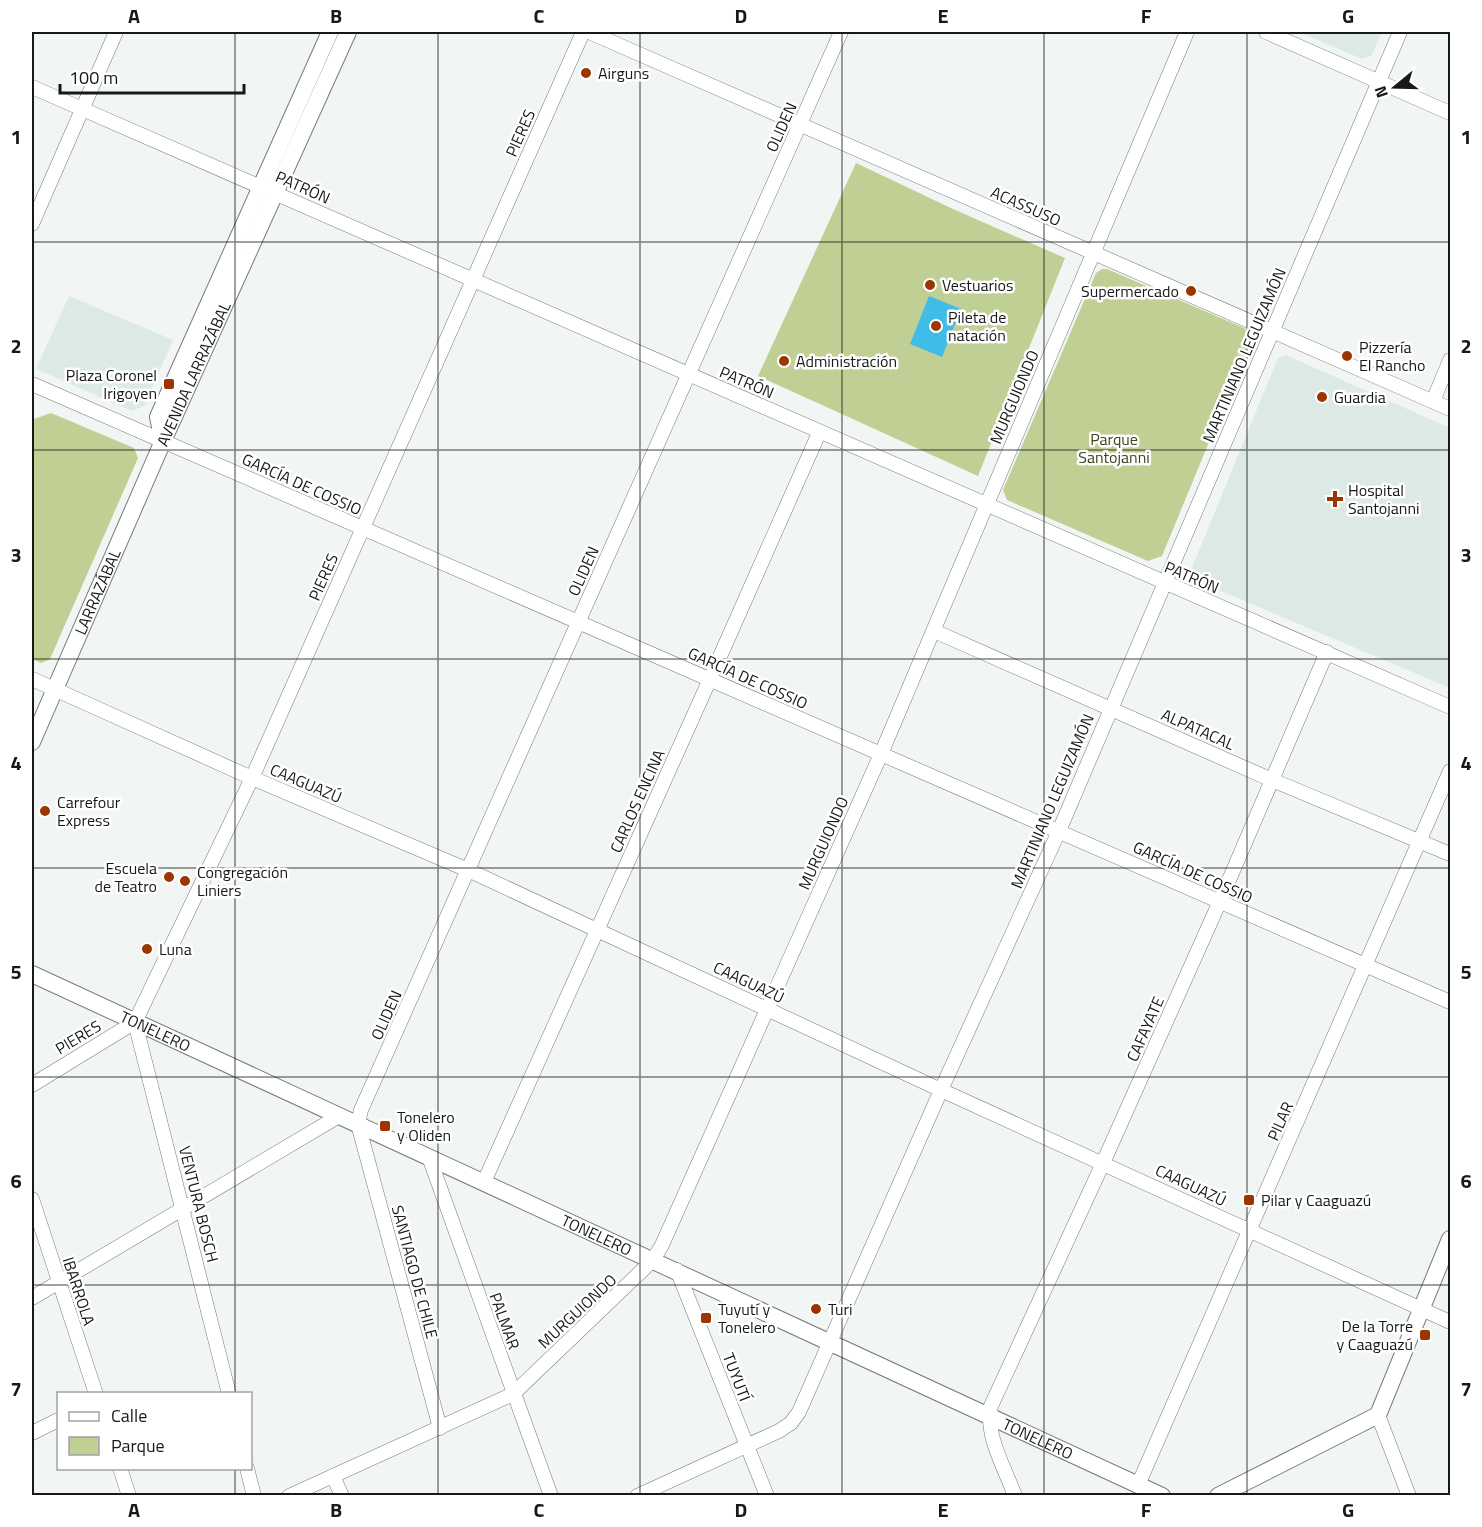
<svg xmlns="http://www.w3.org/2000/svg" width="1482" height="1527" viewBox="0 0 1482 1527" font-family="'Titillium Web',sans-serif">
  <rect width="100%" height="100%" fill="#f1f6f4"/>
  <g fill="#dce9e4">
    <polygon points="1299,32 1382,32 1371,56 1362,59"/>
    <polygon points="69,296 173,340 144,406 132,411 36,369"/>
    <polygon points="1286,355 1450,428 1450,688 1193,579 1191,570 1278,358"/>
  </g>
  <g fill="#c0cf93">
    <polygon points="856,163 953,209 1065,258 978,476 758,376"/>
    <polygon points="1102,269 1107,269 1244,328 1250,334 1251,340 1162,556 1148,561 1007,500 1003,490 1096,273"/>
    <polygon points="51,413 134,448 138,458 50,659 41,663 32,659 32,424 34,419"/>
  </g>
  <polygon fill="#3fbde6" points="929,296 961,309 942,357 910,344"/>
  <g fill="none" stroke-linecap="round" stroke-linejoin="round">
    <defs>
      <g id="minor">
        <polyline points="589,32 1450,409"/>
        <polyline points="1266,32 1450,113"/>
        <polyline points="32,87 1450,707"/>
        <polyline points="32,224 116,32"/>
        <polyline points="32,384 1450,1002"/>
        <polyline points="1433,401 1450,360"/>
        <polyline points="934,631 1272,780 1450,854"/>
        <polyline points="32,679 252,778 468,870 941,1090 1450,1322"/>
        <polyline points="135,1022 229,1394"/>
        <polyline points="32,1085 135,1022 252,778 583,32"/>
        <polyline points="429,1157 551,1496"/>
        <polyline points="484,1182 710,679 819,433"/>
        <polyline points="32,1199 96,1394"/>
        <polyline points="677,1270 767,1496"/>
        <polyline points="32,1298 339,1116"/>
        <polyline points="1378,1415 1409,1496"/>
        <polyline points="440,1428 358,1124 361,1110 841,32"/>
        <polyline points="32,1433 58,1420"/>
        <polyline points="120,1468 129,1496"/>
        <polyline points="247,1468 254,1496"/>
        <polyline points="333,1476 342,1496"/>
        <polyline points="1138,1485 1450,771"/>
        <polyline points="289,1496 513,1394 653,1260 662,1245 881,754 1187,32"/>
        <polyline points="637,1496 779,1431 791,1423 799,1412 941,1090 1059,831 1400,32"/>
        <path d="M1015,1496C1005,1468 985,1436 991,1406L1103,1163L1220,901L1327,652"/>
      </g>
      <g id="tertiary">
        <polyline points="163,441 158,417 330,32"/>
        <path id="s1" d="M32,742L163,441L348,32"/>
        <path id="s2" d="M32,974L1162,1496"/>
        <polyline points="1218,1496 1378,1415 1450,1239"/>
      </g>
    </defs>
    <use href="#minor" stroke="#767b79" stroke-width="15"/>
    <use href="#tertiary" stroke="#767b79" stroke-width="18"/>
    <use href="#minor" stroke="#fff" stroke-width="14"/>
    <use href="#tertiary" stroke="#fff" stroke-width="16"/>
  </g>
  <path fill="none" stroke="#171918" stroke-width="1.5" stroke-opacity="0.55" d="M235,32V1394M438,32V1496M640,32V1496M842,32V1496M1044,32V1496M1247,32V1496M32,242H1450M32,450H1450M32,659H1450M32,868H1450M32,1077H1450M32,1285H1450M235,1468V1496"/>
  <g fill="#9b3603" stroke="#fff" stroke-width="2">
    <circle cx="586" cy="73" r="6"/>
    <circle cx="930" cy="285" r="6"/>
    <circle cx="1191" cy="291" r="6"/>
    <circle cx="936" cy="326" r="6"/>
    <circle cx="1347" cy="356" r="6"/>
    <circle cx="784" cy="361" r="6"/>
    <rect x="163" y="378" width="12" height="12" rx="3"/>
    <circle cx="1322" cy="397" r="6"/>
    <path d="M1332 490h6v6h6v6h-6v6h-6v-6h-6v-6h6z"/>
    <circle cx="45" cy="811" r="6"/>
    <circle cx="169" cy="877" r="6"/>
    <circle cx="185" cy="881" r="6"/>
    <circle cx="147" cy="949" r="6"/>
    <rect x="379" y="1120" width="12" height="12" rx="3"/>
    <rect x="1243" y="1194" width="12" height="12" rx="3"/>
    <circle cx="816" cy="1309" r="6"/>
    <rect x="700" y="1312" width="12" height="12" rx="3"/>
    <rect x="1419" y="1329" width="12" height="12" rx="3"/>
  </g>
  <g text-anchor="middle" stroke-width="5" stroke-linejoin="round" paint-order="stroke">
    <g font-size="16" fill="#171918" stroke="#fff" text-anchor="start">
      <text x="598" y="79">Airguns</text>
      <text x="942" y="291">Vestuarios</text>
      <text x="1179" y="297" text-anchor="end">Supermercado</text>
      <text x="948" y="323">Pileta de<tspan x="948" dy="18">natación</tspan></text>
      <text x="1359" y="353">Pizzería<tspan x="1359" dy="18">El Rancho</tspan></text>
      <text x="796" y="367">Administración</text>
      <text x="157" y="381" text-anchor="end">Plaza Coronel<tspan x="157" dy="18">Irigoyen</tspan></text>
      <text x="1334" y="403">Guardia</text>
      <text x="1348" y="496">Hospital<tspan x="1348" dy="18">Santojanni</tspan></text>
      <text x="57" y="808">Carrefour<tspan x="57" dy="18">Express</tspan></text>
      <text x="157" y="874" text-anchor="end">Escuela<tspan x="157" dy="18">de Teatro</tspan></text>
      <text x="197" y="878">Congregación<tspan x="197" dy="18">Liniers</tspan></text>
      <text x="159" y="955">Luna</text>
      <text x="397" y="1123">Tonelero<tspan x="397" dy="18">y Oliden</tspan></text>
      <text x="1261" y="1206">Pilar y Caaguazú</text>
      <text x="718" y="1315">Tuyutí y<tspan x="718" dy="18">Tonelero</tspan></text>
      <text x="828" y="1315">Turi</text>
      <text x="1413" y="1332" text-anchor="end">De la Torre<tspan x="1413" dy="18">y Caaguazú</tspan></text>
    </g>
    <g font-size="16" fill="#171918" stroke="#fff">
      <text transform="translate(781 127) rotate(-66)" y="6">OLIDEN</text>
      <text transform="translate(520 133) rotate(-66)" y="6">PIERES</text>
      <text transform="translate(303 187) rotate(24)" y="6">PATRÓN</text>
      <text transform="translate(1026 206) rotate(24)" y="6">ACASSUSO</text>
      <text transform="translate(1244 355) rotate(-67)" y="6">MARTINIANO LEGUIZAMÓN</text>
      <text dy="6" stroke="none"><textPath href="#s1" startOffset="402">AVENIDA LARRAZÁBAL</textPath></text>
      <text transform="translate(747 382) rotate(23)" y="6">PATRÓN</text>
      <text transform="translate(1014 397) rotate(-67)" y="6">MURGUIONDO</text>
      <text transform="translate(302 484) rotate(24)" y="6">GARCÍA DE COSSIO</text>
      <text transform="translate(583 571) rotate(-66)" y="6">OLIDEN</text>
      <text transform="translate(323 577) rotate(-66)" y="6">PIERES</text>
      <text transform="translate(1192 577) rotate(23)" y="6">PATRÓN</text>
      <text dy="6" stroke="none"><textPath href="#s1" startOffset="164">LARRAZÁBAL</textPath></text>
      <text transform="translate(748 678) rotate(24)" y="6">GARCÍA DE COSSIO</text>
      <text transform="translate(1198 729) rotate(24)" y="6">ALPATACAL</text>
      <text transform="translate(306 783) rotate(23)" y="6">CAAGUAZÚ</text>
      <text transform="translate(637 801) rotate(-66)" y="6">CARLOS ENCINA</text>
      <text transform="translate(1052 801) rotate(-67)" y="6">MARTINIANO LEGUIZAMÓN</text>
      <text transform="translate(823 843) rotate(-66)" y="6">MURGUIONDO</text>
      <text transform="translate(1193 872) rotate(24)" y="6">GARCÍA DE COSSIO</text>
      <text transform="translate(749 982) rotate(25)" y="6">CAAGUAZÚ</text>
      <text transform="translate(386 1015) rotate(-66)" y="6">OLIDEN</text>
      <text transform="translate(1145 1029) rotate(-66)" y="6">CAFAYATE</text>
      <text dy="6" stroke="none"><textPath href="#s2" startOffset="136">TONELERO</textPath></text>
      <text transform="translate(78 1037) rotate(-31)" y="6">PIERES</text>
      <text transform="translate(1280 1121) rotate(-66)" y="6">PILAR</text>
      <text transform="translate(1191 1185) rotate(25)" y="6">CAAGUAZÚ</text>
      <text transform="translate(199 1204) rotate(76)" y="6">VENTURA BOSCH</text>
      <text dy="6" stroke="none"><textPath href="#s2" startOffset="622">TONELERO</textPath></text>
      <text transform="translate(415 1272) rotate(75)" y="6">SANTIAGO DE CHILE</text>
      <text transform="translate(79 1291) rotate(72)" y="6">IBARROLA</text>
      <text transform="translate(577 1311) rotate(-43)" y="6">MURGUIONDO</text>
      <text transform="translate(505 1321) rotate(70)" y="6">PALMAR</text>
      <text transform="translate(737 1377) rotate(69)" y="6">TUYUTÍ</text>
      <text dy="6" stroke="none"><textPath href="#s2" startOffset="1108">TONELERO</textPath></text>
    </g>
    <g font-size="16" fill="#3c451d" stroke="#fff">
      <text x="1114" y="445">Parque<tspan x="1114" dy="18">Santojanni</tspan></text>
    </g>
  </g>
  <rect width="1482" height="1527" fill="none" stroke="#ffffff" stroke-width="66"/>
  <rect x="57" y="1392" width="195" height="78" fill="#ffffff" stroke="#a2a3a3" stroke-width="1.5"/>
  <rect x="69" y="1412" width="30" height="9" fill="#ffffff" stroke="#a2a3a3" stroke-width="1.5"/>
  <text x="111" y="1422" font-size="18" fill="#171918">Calle</text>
  <rect x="69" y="1437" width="30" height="18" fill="#c0cf93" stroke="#a2a3a3" stroke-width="1.5"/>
  <text x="111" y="1452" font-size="18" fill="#171918">Parque</text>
  <g transform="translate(1395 87) rotate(251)" stroke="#ffffff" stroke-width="4.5" paint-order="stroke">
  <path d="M0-4.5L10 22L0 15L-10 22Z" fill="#171918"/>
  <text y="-9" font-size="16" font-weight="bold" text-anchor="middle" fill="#171918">N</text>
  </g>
  <path d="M60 84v9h184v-9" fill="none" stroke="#171918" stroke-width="3"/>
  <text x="69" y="84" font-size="18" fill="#171918" stroke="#ffffff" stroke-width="4.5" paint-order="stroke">100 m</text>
  <rect x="33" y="33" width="1416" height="1461" fill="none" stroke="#171918" stroke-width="2"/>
  <g font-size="20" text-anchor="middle" font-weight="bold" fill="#171918">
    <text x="134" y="23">A</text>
    <text x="336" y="23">B</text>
    <text x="539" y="23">C</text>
    <text x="741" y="23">D</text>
    <text x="943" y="23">E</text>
    <text x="1146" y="23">F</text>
    <text x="1348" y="23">G</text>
    <text x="16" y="144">1</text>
    <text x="1466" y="144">1</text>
    <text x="16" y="353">2</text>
    <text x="1466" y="353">2</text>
    <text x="16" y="562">3</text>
    <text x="1466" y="562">3</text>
    <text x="16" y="770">4</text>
    <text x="1466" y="770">4</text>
    <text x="16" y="979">5</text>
    <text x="1466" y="979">5</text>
    <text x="16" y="1188">6</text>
    <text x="1466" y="1188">6</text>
    <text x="16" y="1396">7</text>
    <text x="1466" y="1396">7</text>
    <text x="134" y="1517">A</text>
    <text x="336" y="1517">B</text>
    <text x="539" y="1517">C</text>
    <text x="741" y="1517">D</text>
    <text x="943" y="1517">E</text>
    <text x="1146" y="1517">F</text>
    <text x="1348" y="1517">G</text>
  </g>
</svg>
